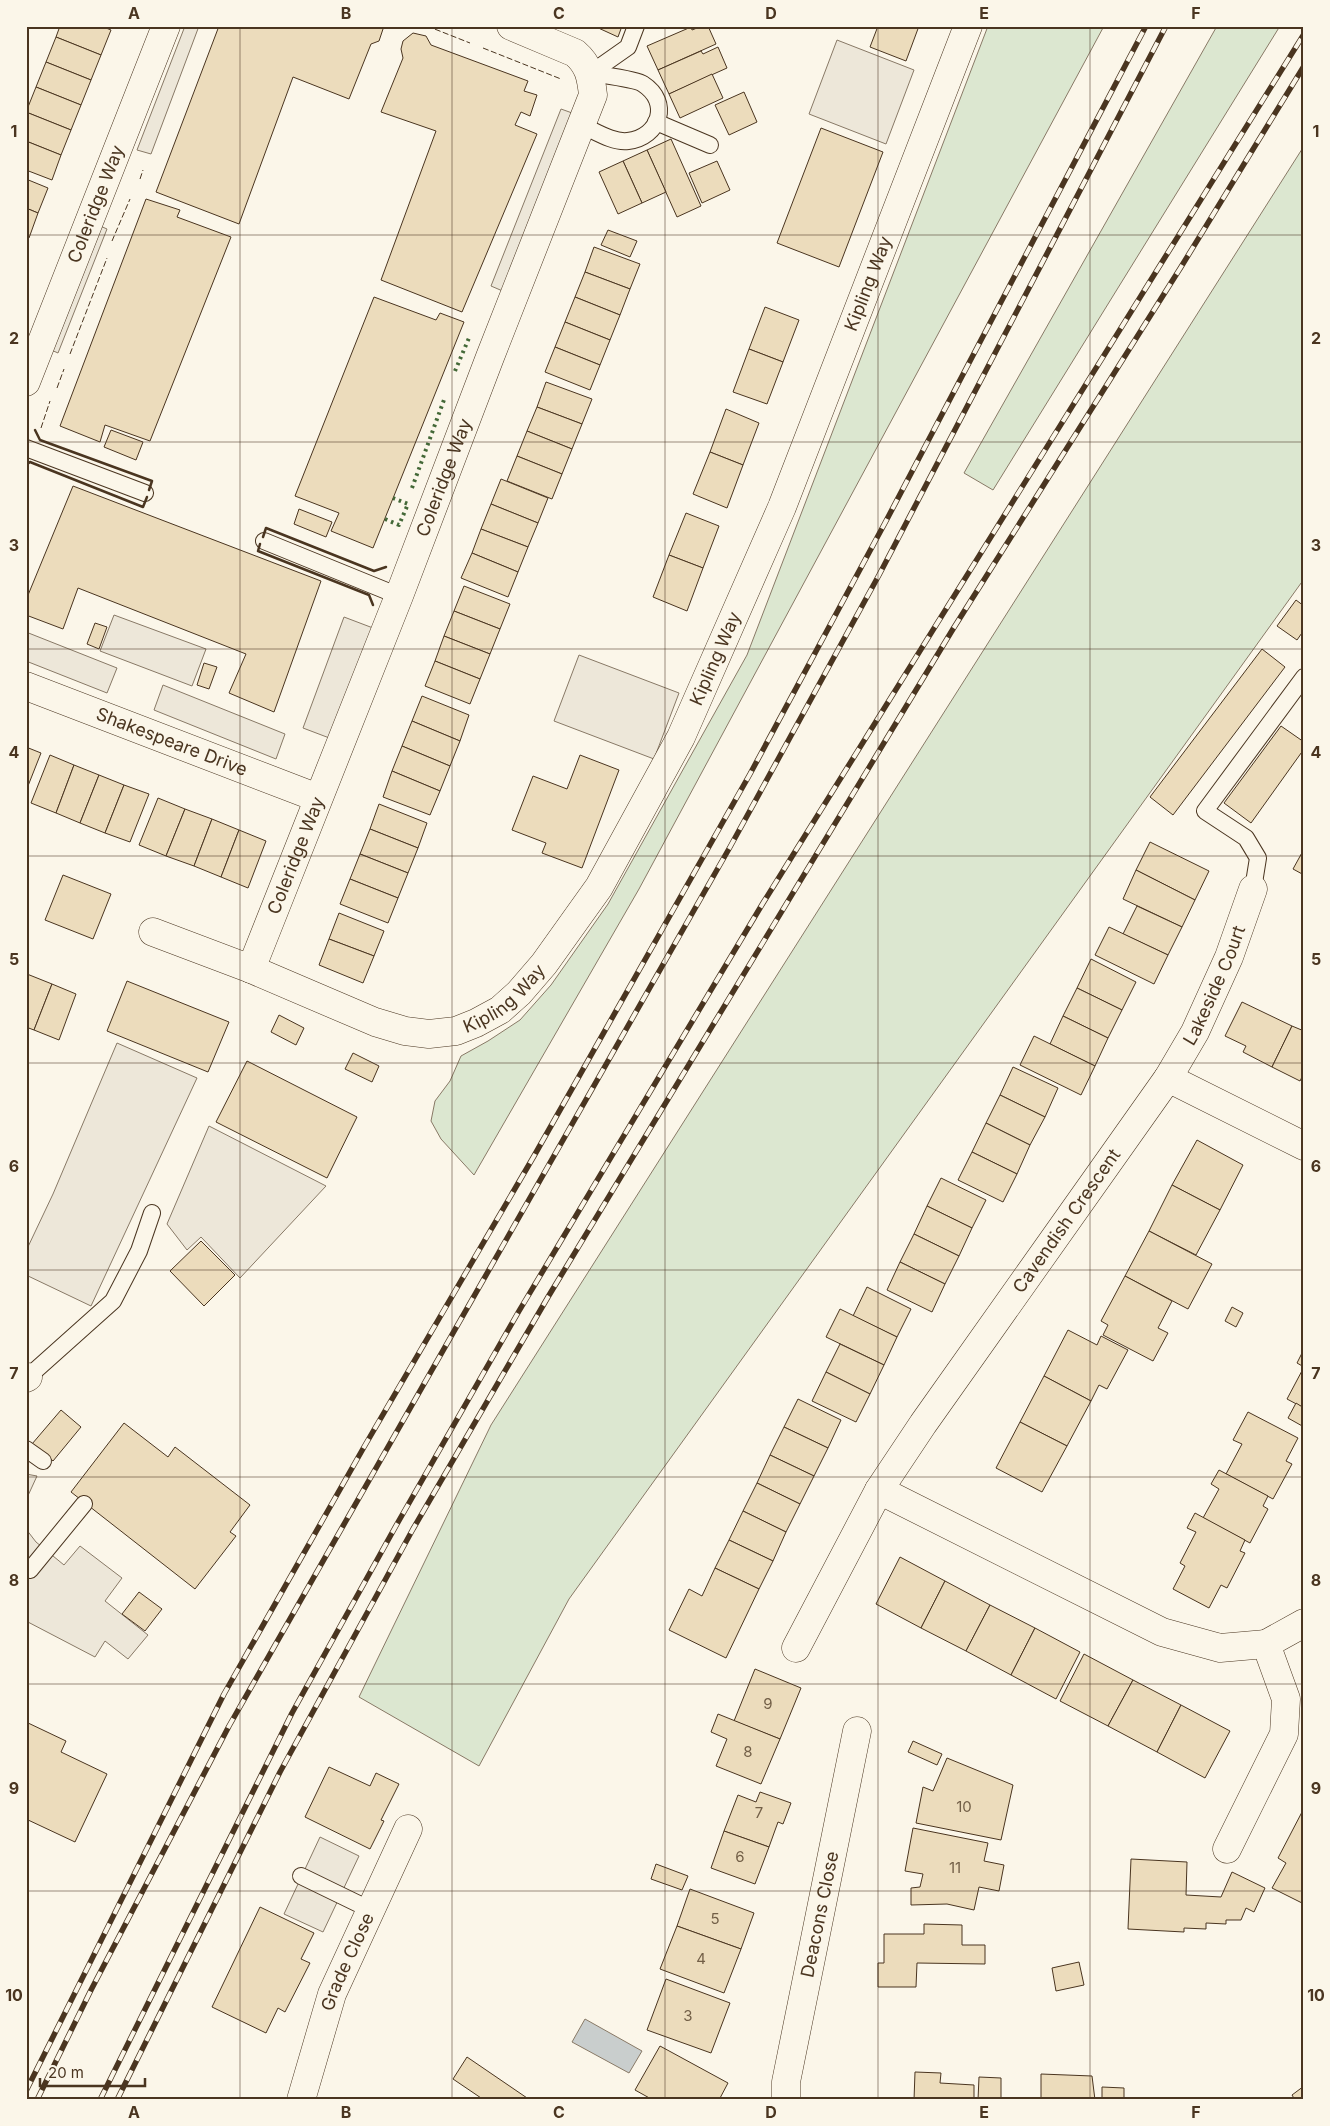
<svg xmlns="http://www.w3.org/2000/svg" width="1330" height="2126" viewBox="0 0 1330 2126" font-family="Inter,sans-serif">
  <rect width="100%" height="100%" fill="#fbf6e9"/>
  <g fill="#dce7d0" stroke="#887966">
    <polygon points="988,26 1104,26 639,889 474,1175 441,1139 431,1121 435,1101 450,1081 461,1056 488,1041 520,1020 551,985 608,904 747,655"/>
    <polygon points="1217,26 1280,26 993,490 964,473"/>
    <polygon points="1304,146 1304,579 569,1599 479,1766 359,1697 491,1425"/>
  </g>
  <g fill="#ede7d9" stroke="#887966">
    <polygon points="185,26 199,26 151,154 137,150"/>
    <polygon points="837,40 914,70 886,144 809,114"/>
    <polygon points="561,109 575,114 505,292 491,286"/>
    <polygon points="98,225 107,229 58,353 49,349"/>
    <polygon points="114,615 206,649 192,686 100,651"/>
    <polygon points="344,617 373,628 332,739 303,728"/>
    <polygon points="26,632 117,668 107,693 26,661"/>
    <polygon points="579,655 679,693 654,759 554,721"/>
    <polygon points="163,685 285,734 276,759 154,710"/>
    <polygon points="117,1043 197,1078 91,1306 26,1275 26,1251 53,1194"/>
    <polygon points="209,1126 326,1186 240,1278 201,1237 187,1250 167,1224"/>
    <polygon points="26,1474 37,1476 26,1500"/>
    <polygon points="26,1529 36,1542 64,1565 80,1546 122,1578 105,1601 148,1635 128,1659 105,1641 95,1657 26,1621"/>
    <polygon points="320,1837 359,1856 323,1932 284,1914"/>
  </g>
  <polygon fill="#c9cecd" stroke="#887966" points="585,2019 642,2051 629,2073 572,2042"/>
  <g fill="#ecdcbc" stroke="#4a3520">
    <polygon points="60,26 101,26 111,30 101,55 56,37"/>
    <polygon points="219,26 381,26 383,29 379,41 371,44 349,99 293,77 239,224 156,192"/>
    <polygon points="594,26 622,26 618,37"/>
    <polygon points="702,26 708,26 716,44 658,70 647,46 691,27 692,30"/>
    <polygon points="878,26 919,26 906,61 870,47"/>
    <polygon points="413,33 426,36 431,45 528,81 524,91 537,95 530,116 521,112 515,125 537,134 462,312 381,280 436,131 381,112 403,58 401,49 403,41"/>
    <polygon points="56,37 101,55 91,80 46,62"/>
    <polygon points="718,47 727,68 669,94 658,70 701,51 703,54"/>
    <polygon points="46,62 91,80 81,105 36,87"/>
    <polygon points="712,74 723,98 680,118 669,94"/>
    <polygon points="36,87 81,105 71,130 26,112"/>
    <polygon points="744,92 757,122 729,135 715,105"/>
    <polygon points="26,112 71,130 61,155 26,141"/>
    <polygon points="821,128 883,152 839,267 777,243"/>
    <polygon points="671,139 701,206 677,217 647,150"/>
    <polygon points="26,141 61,155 52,180 26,170"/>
    <polygon points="647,150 666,192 642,203 623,161"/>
    <polygon points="623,161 642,203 618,214 599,172"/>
    <polygon points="717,161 730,190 702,203 689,173"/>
    <polygon points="26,179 48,188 38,213 26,208"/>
    <polygon points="146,199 180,210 177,217 231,237 150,441 105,425 100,442 60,426"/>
    <polygon points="26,208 38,213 29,238 26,237"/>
    <polygon points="608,230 637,241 630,257 601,245"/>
    <polygon points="594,247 640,264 630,289 585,272"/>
    <polygon points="585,272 630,289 620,315 575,297"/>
    <polygon points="374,297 436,320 440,313 464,322 373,548 331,531 339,513 295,496"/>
    <polygon points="575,297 620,315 610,340 565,322"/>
    <polygon points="765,307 799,320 783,362 749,349"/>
    <polygon points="565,322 610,340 600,365 555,347"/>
    <polygon points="555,347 600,365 590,390 545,372"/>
    <polygon points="749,349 783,362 767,404 733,392"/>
    <polygon points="546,382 592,399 582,424 537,407"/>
    <polygon points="537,407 582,424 572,449 527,431"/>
    <polygon points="726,409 759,423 743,465 710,452"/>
    <polygon points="111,430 143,442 136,460 104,447"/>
    <polygon points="527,431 572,449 562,474 517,456"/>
    <polygon points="710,452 743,465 727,508 693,494"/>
    <polygon points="517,456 562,474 552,499 507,481"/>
    <polygon points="501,479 548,498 538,523 491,504"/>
    <polygon points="73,486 321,581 274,712 229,693 246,654 78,588 63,629 26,615 26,600"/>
    <polygon points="491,504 538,523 528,547 481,529"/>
    <polygon points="299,509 332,522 326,537 294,524"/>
    <polygon points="686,513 719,526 703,568 669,555"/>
    <polygon points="481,529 528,547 518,572 472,553"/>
    <polygon points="472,553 518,572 508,597 461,578"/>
    <polygon points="669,555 703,568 687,611 653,597"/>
    <polygon points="464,586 510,604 500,629 454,611"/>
    <polygon points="1296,600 1304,606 1304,630 1297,640 1277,626"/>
    <polygon points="454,611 500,629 490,654 444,636"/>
    <polygon points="95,623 107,627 99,649 87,644"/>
    <polygon points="444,636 490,654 480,679 435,661"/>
    <polygon points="1262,649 1285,667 1173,815 1150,797"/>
    <polygon points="435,661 480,679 470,704 425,686"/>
    <polygon points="204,663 217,667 209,689 197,685"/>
    <polygon points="422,696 469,715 460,741 412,721"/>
    <polygon points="412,721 460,741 450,766 402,746"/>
    <polygon points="1281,726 1304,742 1304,749 1251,823 1224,803"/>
    <polygon points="402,746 450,766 440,791 392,771"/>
    <polygon points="26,747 41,753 26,791"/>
    <polygon points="50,755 74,765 56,813 31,803"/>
    <polygon points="580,755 619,770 582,868 542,853 546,843 512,830 533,776 567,789"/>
    <polygon points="74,765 99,775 80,823 56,813"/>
    <polygon points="392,771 440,791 430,815 383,797"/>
    <polygon points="99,775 124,785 105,833 80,823"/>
    <polygon points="124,785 149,794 130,842 105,833"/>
    <polygon points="158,798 185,809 166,856 139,845"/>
    <polygon points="379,804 427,823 418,848 370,829"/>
    <polygon points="185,809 212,819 194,866 166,856"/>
    <polygon points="212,819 239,830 221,877 194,866"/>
    <polygon points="370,829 418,848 408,873 360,854"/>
    <polygon points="239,830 266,841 248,888 221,877"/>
    <polygon points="1150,842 1209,871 1195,900 1136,870"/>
    <polygon points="1304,849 1304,875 1293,869"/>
    <polygon points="360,854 408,873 398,898 350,879"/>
    <polygon points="1136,870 1195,900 1182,927 1123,899"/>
    <polygon points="63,875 111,894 93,939 45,920"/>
    <polygon points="350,879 398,898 388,923 340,904"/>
    <polygon points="1137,906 1182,927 1168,955 1123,934"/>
    <polygon points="339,913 384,931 374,956 329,939"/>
    <polygon points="1109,927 1168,955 1154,984 1095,955"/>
    <polygon points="329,939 374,956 363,983 319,965"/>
    <polygon points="1091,959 1136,982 1122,1010 1077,988"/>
    <polygon points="27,974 52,984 34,1030 26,1027"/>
    <polygon points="127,981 229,1022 208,1072 107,1031"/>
    <polygon points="52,984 76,994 59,1040 34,1030"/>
    <polygon points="1077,988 1122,1010 1108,1038 1063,1016"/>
    <polygon points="1242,1002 1292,1026 1272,1067 1243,1052 1246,1046 1225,1036"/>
    <polygon points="279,1015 304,1028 296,1045 271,1032"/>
    <polygon points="1063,1016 1108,1038 1095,1066 1050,1044"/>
    <polygon points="1292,1026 1304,1031 1304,1073 1300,1081 1272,1067"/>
    <polygon points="1034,1036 1095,1066 1081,1095 1020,1065"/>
    <polygon points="353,1053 379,1066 372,1082 345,1069"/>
    <polygon points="247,1061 357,1117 327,1178 216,1122"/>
    <polygon points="1013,1067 1058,1088 1045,1117 1000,1095"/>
    <polygon points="1000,1095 1045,1117 1030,1145 986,1123"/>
    <polygon points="986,1123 1030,1145 1017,1174 972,1152"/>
    <polygon points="1197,1140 1243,1165 1220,1210 1172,1185"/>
    <polygon points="972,1152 1017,1174 1003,1202 958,1180"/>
    <polygon points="941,1178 986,1200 972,1228 927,1206"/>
    <polygon points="1172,1185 1220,1210 1196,1255 1149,1231"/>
    <polygon points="927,1206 972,1228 959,1256 914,1234"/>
    <polygon points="1149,1231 1212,1264 1188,1309 1125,1276"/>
    <polygon points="914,1234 959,1256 945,1284 900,1262"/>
    <polygon points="201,1241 235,1275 204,1306 170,1271"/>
    <polygon points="900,1262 945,1284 932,1312 887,1290"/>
    <polygon points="1125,1276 1172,1301 1158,1328 1168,1333 1153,1361 1103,1335 1108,1325 1101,1321"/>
    <polygon points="867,1287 911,1309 897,1337 853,1316"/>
    <polygon points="1232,1307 1243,1313 1236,1327 1225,1321"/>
    <polygon points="840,1309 897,1337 884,1365 826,1337"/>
    <polygon points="1068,1330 1097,1345 1101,1336 1128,1350 1107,1389 1099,1385 1091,1401 1044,1376"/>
    <polygon points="840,1344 884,1365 870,1394 826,1372"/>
    <polygon points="1304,1349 1304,1367 1297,1363"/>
    <polygon points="1304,1367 1304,1408 1287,1399"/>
    <polygon points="826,1372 870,1394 856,1422 812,1401"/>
    <polygon points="1044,1376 1091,1401 1067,1446 1020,1422"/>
    <polygon points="798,1399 841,1420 828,1448 784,1427"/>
    <polygon points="1296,1403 1304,1408 1304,1427 1288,1418"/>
    <polygon points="61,1410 81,1427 53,1461 32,1444"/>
    <polygon points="1248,1412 1298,1438 1286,1461 1292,1464 1273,1499 1226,1474 1242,1444 1233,1440"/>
    <polygon points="1020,1422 1067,1446 1042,1492 996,1468"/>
    <polygon points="124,1423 168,1457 175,1447 250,1505 230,1532 236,1536 195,1589 71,1492"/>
    <polygon points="784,1427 828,1448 814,1476 770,1455"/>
    <polygon points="770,1455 814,1476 800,1504 757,1483"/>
    <polygon points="1219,1470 1268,1496 1263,1506 1268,1509 1250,1543 1203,1518 1219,1489 1211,1484"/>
    <polygon points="757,1483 800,1504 786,1532 743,1511"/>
    <polygon points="743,1511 786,1532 773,1561 729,1540"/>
    <polygon points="1195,1513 1245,1540 1240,1551 1245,1553 1227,1588 1221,1585 1209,1608 1173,1589 1185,1566 1180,1563 1196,1532 1187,1528"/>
    <polygon points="729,1540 773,1561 759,1589 715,1568"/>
    <polygon points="900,1557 945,1581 921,1628 876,1604"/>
    <polygon points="715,1568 759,1589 726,1658 669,1630 689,1589 702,1596"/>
    <polygon points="945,1581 990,1605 966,1651 921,1628"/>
    <polygon points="139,1592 162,1609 145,1631 122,1614"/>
    <polygon points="990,1605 1035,1628 1011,1675 966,1651"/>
    <polygon points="1035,1628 1080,1652 1056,1699 1011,1675"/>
    <polygon points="1084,1654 1133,1680 1108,1726 1060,1701"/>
    <polygon points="755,1669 801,1688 780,1739 734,1721"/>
    <polygon points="1133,1680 1181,1705 1157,1752 1108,1726"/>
    <polygon points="1181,1705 1230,1731 1205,1778 1157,1752"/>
    <polygon points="718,1714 780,1739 761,1784 716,1766 727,1739 711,1732"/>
    <polygon points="26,1722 66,1741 61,1752 107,1774 75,1842 26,1819"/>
    <polygon points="913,1741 942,1754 937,1765 908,1752"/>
    <polygon points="947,1758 1013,1785 1001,1840 916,1823 923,1787 933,1791"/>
    <polygon points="329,1767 370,1786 376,1773 399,1784 381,1820 384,1821 370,1849 305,1817"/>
    <polygon points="760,1792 791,1803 783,1824 778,1822 769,1847 724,1831 738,1795 756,1802"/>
    <polygon points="1302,1812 1304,1813 1304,1904 1272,1888 1286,1863 1278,1858"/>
    <polygon points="913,1828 988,1843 984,1861 1004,1865 999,1891 979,1887 974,1910 947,1904 911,1905 911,1888 920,1887 923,1874 905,1871"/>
    <polygon points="724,1831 769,1847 755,1884 711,1868"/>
    <polygon points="1131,1859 1187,1862 1186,1895 1221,1897 1232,1872 1265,1888 1254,1912 1246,1908 1241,1920 1226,1920 1226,1924 1206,1923 1206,1929 1184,1928 1184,1932 1128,1929"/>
    <polygon points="656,1864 688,1876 682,1890 651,1879"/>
    <polygon points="690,1889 754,1913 741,1949 677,1926"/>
    <polygon points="260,1907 314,1933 301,1959 310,1963 285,2012 278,2008 266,2033 212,2007"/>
    <polygon points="924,1924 962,1925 962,1945 985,1945 985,1964 917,1963 916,1987 878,1987 878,1963 884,1963 884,1934 924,1934"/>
    <polygon points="677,1926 741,1949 724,1993 660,1969"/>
    <polygon points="1079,1962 1084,1985 1056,1991 1052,1968"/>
    <polygon points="666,1979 730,2003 711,2053 647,2030"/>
    <polygon points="660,2046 728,2083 719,2100 653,2100 635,2090"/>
    <polygon points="467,2057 530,2100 484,2100 453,2079"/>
    <polygon points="915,2072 941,2073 940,2083 974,2085 974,2100 914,2100"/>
    <polygon points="1041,2074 1092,2076 1095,2100 1041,2100"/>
    <polygon points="979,2077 1001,2078 1001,2099 1011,2100 978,2100"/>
    <polygon points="1304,2086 1304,2100 1295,2100 1292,2095"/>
    <polygon points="1102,2087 1124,2088 1124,2100 1102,2100"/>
  </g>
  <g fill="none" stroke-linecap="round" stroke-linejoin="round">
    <defs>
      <g id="lane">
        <polyline points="591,73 628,47 636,26"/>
        <polyline points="656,122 710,145"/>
        <path d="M581,125C595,131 613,143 628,141C660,137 671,102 643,84C636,79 601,75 591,73"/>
        <polyline points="26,448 145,493"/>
        <polyline points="264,541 399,596"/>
        <polyline points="1253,889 1258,858 1246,838 1205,811 1304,677"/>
        <polyline points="28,1377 113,1301 139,1251 152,1213"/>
        <polyline points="26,1449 43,1461"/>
        <polyline points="30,1570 84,1504"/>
        <polyline points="301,1876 371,1910"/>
      </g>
      <g id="street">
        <path id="s1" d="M26,382L166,26"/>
        <path id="s2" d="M26,686L318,798"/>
        <path id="s3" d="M153,932L251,969L375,1022L405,1031L429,1034L456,1031L476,1023L500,1010L519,993L544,964L599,887L681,737L782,507L968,26"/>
        <path id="s4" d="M251,969L399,596L490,357L593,95C591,77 589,65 575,53L511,26"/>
        <path id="s5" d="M1168,1078L1195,1032L1229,957L1253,889"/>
        <polyline points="26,1378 28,1377"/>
        <path id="s6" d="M1266,1644L1220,1648L1162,1632L879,1490L923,1424L1168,1078L1304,1146"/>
        <polyline points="796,1648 879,1490"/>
        <polyline points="1227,1849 1284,1734 1286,1699 1266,1644 1304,1623"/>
        <path id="s7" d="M301,2100L332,1994L408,1829"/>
        <path id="s8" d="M786,2100V2082L857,1731"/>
      </g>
    </defs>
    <use href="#lane" stroke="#4a3520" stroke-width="18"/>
    <use href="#street" stroke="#4a3520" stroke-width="29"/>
    <use href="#lane" stroke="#fbf6e9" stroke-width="16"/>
    <use href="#street" stroke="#fbf6e9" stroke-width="28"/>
    <defs>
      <g id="rail">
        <polyline points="26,2091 224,1694 364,1447 534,1156 750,774 886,521 1146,26"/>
        <polyline points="37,2100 91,1990 229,1726 730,847 879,575 1166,26"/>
        <polyline points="100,2100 292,1713 397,1524 519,1311 763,903 1304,34"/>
        <polyline points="117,2100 280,1772 413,1529 548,1297 953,629 1181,267 1304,66"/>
      </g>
    </defs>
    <use href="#rail" stroke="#4a3520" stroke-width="5.5"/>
    <use href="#rail" stroke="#fbf6e9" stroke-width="4" stroke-dasharray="11" stroke-linecap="butt"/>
    <g stroke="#436837" stroke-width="4" stroke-dasharray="2.5 4" stroke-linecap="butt">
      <polyline points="455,371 469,338"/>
      <polyline points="412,488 445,397"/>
      <polyline points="385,519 399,525 408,504 393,498"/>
    </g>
    <g stroke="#4a3520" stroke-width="1" stroke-dasharray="6 2.5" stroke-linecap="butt">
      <polyline points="427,26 470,43"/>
      <polyline points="483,48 561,79"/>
      <polyline points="140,179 143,170"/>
      <polyline points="112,241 130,199"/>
      <polyline points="70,354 107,258"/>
      <polyline points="57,388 64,369"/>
      <polyline points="41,428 50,401"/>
    </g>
    <g stroke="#4a3520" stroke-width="2.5">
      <polyline points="35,430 40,440 152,481 149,490"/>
      <polyline points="26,465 30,462 143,507 147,497"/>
      <polyline points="263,537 266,528 374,571 386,567"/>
      <polyline points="260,544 258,551 369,595 373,605"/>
    </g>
  </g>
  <path fill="none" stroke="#4a3520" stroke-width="1" stroke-opacity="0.55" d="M240,26V2100M452,26V2100M665,26V2100M878,26V2100M1090,26V2100M26,235H1304M26,442H1304M26,649H1304M26,856H1304M26,1063H1304M26,1270H1304M26,1477H1304M26,1684H1304M26,1891H1304"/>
  <g text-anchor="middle" stroke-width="4" stroke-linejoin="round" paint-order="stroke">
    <g font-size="15" fill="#725f47">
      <text x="768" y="1709">9</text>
      <text x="748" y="1757">8</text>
      <text x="964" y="1812">10</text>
      <text x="759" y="1818">7</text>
      <text x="740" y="1862">6</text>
      <text x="955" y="1873">11</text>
      <text x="715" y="1924">5</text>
      <text x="701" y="1964">4</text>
      <text x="688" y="2021">3</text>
    </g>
    <g font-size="18" fill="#4a3520" stroke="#fbf6e9">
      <text dy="6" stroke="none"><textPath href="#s1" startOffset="191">Coleridge Way</textPath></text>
      <text dy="6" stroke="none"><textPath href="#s3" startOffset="1191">Kipling Way</textPath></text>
      <text dy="6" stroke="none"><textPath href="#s4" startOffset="528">Coleridge Way</textPath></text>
      <text dy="6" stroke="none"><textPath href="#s3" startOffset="786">Kipling Way</textPath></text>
      <text dy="6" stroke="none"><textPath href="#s2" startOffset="156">Shakespeare Drive</textPath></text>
      <text dy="6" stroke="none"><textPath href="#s4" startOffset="122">Coleridge Way</textPath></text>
      <text dy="6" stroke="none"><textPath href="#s5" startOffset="104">Lakeside Court</textPath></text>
      <text dy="6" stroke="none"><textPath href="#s3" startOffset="381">Kipling Way</textPath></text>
      <text dy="6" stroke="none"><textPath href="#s6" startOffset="751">Cavendish Crescent</textPath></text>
      <text dy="6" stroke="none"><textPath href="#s8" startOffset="189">Deacons Close</textPath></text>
      <text dy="6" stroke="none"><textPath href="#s7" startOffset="146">Grade Close</textPath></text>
    </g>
  </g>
  <rect width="1330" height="2126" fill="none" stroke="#fbf6e9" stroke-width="55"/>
  <path d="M40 2078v8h105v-8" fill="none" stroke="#4a3520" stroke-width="2.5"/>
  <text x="48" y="2078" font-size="15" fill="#4a3520" stroke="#fbf6e9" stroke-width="4" paint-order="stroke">20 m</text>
  <rect x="28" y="28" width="1274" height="2070" fill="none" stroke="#4a3520" stroke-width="2"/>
  <g font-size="16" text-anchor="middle" font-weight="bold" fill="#4a3520">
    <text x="134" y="19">A</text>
    <text x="346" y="19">B</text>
    <text x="559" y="19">C</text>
    <text x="771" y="19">D</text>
    <text x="984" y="19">E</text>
    <text x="1196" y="19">F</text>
    <text x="14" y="137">1</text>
    <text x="1316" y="137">1</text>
    <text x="14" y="344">2</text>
    <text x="1316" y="344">2</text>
    <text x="14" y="551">3</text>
    <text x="1316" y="551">3</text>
    <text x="14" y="758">4</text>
    <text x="1316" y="758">4</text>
    <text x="14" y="965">5</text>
    <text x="1316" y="965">5</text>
    <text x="14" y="1172">6</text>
    <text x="1316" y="1172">6</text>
    <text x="14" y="1379">7</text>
    <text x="1316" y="1379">7</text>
    <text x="14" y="1586">8</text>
    <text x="1316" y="1586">8</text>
    <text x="14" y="1794">9</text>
    <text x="1316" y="1794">9</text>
    <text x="14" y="2001">10</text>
    <text x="1316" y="2001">10</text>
    <text x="134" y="2118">A</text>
    <text x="346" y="2118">B</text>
    <text x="559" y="2118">C</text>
    <text x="771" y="2118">D</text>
    <text x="984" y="2118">E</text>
    <text x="1196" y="2118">F</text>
  </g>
</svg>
